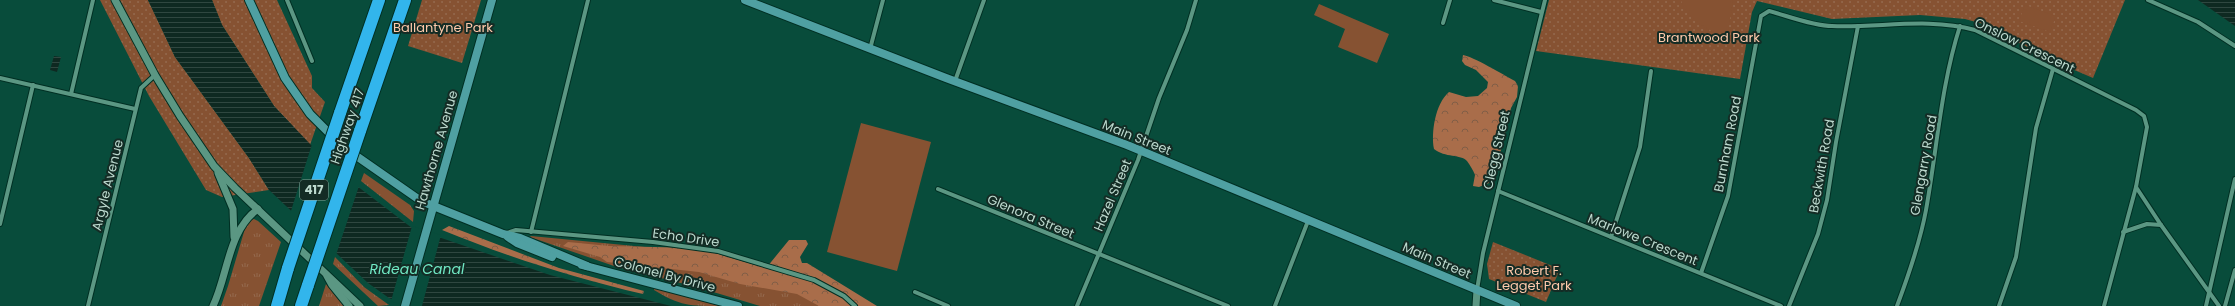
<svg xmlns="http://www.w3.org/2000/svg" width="2235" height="306" viewBox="0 0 2235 306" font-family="Poppins,sans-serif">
  <defs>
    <pattern id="grass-tufts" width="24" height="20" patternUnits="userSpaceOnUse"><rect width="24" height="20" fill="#865232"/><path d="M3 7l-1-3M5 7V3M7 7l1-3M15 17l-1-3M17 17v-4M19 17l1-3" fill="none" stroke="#956a4e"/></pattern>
    <pattern id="forest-crowns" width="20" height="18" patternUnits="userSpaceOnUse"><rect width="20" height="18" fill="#a96d4a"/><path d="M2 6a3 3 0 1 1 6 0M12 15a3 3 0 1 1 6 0" fill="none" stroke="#815e46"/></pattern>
    <pattern id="park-dots" width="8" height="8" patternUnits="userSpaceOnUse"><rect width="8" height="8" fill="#865232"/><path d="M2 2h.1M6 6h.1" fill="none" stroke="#956a4e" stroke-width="1.8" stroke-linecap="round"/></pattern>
    <pattern id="water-rules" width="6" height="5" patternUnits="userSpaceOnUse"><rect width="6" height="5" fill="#0e2921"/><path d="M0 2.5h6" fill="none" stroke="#2f4740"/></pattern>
  </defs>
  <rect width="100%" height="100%" fill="#084c3b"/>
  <g fill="url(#grass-tufts)">
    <polygon points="364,173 410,205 414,211 413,222 361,181"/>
    <polygon points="254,219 258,221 281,242 259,306 221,306 228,286 246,225 249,220"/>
    <polygon points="531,236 696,252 847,306 760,306 700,288 614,266 530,237"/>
    <polygon points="335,257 364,287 389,305 378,306 333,264"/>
    <polygon points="326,284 344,306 319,306"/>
    <path d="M654,288L720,306C690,306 680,306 654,290Z"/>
  </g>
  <g fill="url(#forest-crowns)">
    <path d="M1463,55C1472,56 1504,75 1515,81L1518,86L1517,97L1511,108L1501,150L1489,183L1479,187L1473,186L1475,175C1473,170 1470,165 1467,161C1461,154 1445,158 1434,149C1431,133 1435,104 1449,92L1466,97L1478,96L1487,88L1488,82L1476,70L1465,65L1462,61Z"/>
    <path d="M449,226L559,268L644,291L643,294C574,278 508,257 442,230Z"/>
    <polygon points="789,240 806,240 808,244 800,257 802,263 807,263 877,306 819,306 797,294 740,284 699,272 607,262 600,257 563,246 568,242 609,246 698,248 762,267 767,267"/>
  </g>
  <g fill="url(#park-dots)">
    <polygon points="100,0 148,0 175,57 249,158 269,190 222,197 206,190 149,96"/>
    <polygon points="212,0 277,0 312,76 312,88 325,102 310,145 274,106 222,25"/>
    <polygon points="422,0 481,0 462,63 408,46"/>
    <polygon points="1549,0 2125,0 2093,78 2058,63 1983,24 1965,19 1920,15 1832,19 1757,1 1752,12 1740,79 1536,51"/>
    <polygon points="1493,242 1560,269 1546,302 1489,279 1487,264"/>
  </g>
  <g fill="#865232">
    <path d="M1681,0H1733L1727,39C1711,31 1686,19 1681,0Z"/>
    <polygon points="1319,4 1389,34 1377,63 1338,47 1345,29 1314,15"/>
    <polygon points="2025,5 2056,16 2050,32 2019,21"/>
    <polygon points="861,123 931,142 897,271 827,252"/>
    <path d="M1512,259L1525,264L1532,273L1527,286C1516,289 1509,282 1503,274Z"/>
  </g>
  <g fill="url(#water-rules)">
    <polygon points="148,0 212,0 222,25 274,106 311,145 357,186 412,228 550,275 671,306 411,306 389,298 368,283 269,190 249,158 175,57"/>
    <polygon points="2198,0 2235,0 2235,26"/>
    <polygon points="54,56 61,57 57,72 50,70"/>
  </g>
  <g fill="#084c3b">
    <polygon points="312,144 359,186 336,255 290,214"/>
    <polygon points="412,226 441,235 422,306 405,306 391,301"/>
  </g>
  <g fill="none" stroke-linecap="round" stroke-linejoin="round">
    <defs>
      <g id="minor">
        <polyline points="287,0 312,61"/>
        <polyline points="1494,0 1541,12"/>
        <polyline points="2148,0 2198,22 2235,46"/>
        <polyline points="1443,23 1450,0"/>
        <polyline points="870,49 883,0"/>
        <polyline points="0,78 135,109"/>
        <polyline points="955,81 984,0"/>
        <polyline points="71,94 93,0"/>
        <polyline points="2136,187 2161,225 2219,306"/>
        <polyline points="938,189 1228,306"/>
        <polyline points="1498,191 1781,306"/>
        <polyline points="0,224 33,85"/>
        <polyline points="531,232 588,0"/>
        <polyline points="2123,232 2147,224 2161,225"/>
        <polyline points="507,233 516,230 653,242 718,251 814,280 844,296 855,306"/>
        <polyline points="1611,237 1640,147 1651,71"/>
        <path d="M1701,273L1728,196L1761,16L1769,11C1788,16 1813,26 1832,26C1880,28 1928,17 1975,30L2136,110L2144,116L2147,127L2136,187L2104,306"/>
        <polyline points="1477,290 1483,253 1545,0"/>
        <polyline points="915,292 948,306"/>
        <polyline points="88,306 141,88 155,75"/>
        <polyline points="1077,306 1138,160 1159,98 1187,30 1196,0"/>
        <polyline points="1275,306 1308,221"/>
        <polyline points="1789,306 1818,234 1827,200 1836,142 1858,26"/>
        <path d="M1897,306C1909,274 1920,243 1926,210C1937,149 1941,85 1960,26"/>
        <polyline points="1999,306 2016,257 2036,128 2053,69"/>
        <polyline points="2206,306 2235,179"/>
        <polyline points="2225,306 2235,270"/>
      </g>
      <g id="tertiary">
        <polyline points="115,0 155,75 180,116 214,166 235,188 360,306"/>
        <polyline points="218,173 233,209 234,237"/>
        <polyline points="327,276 332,285 349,306"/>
        <path d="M213,306C228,275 228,230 258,209"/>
        <polyline points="1476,306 1477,290"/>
      </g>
      <g id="secondary">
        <polyline points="249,0 285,78 310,114 342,146 421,201 503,234 520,238 587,266"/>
        <polyline points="745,0 946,78 1127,145 1516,306"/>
        <polyline points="508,237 517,243 552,257"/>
        <polyline points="582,265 738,306"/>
        <polyline points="405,306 492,0"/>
      </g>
      <g id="motorway">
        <polyline points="340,113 379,0"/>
        <polyline points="360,131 405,0"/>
        <polyline points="277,306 288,268"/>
        <polyline points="301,306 308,285"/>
      </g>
    </defs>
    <use href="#minor" stroke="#002f23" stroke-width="6"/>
    <use href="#tertiary" stroke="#002f23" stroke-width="9"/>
    <use href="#secondary" stroke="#002f23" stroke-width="10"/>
    <use href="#motorway" stroke="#002f23" stroke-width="14"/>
    <use href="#minor" stroke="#5b9783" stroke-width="4"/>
    <use href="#tertiary" stroke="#5b9783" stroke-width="7"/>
    <use href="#secondary" stroke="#4fa0a2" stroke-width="8"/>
    <use href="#motorway" stroke="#32b5ec" stroke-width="12"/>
    <defs>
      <g id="motorway-bridge">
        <polyline points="288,268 340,113"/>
        <polyline points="308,285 360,131"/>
      </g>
    </defs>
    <use href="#motorway-bridge" stroke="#002f23" stroke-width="14" stroke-linecap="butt"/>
    <use href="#motorway-bridge" stroke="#32b5ec" stroke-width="12"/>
  </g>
  <g text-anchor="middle" stroke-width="4" stroke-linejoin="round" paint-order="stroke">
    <rect fill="#142c25" stroke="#8aa59b" stroke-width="1" x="300" y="180" width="28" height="20" rx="3"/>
    <g font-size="12" font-weight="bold" fill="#bcd9ce">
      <text x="314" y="194">417</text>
    </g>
    <g font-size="13" fill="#fec9ab" stroke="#142c25">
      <text x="443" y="32">Ballantyne Park</text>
      <text x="1709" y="42">Brantwood Park</text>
      <text x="1534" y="275">Robert F.<tspan x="1534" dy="15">Legget Park</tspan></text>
    </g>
    <g font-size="13" fill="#bcd9ce" stroke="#142c25">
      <text transform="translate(2025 45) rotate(26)" y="5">Onslow Crescent</text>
      <text transform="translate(347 126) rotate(-71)" y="5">Highway 417</text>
      <text transform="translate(1137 137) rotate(22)" y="5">Main Street</text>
      <text transform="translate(1727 144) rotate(-79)" y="5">Burnham Road</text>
      <text transform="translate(436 150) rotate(-74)" y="5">Hawthorne Avenue</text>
      <text transform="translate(1496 150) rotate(-77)" y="5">Clegg Street</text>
      <text transform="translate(1923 165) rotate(-80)" y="5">Glengarry Road</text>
      <text transform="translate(1821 166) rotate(-80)" y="5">Beckwith Road</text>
      <text transform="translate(107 185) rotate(-76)" y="5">Argyle Avenue</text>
      <text transform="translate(1112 195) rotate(-67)" y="5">Hazel Street</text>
      <text transform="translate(1031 216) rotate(23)" y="5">Glenora Street</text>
      <text transform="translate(686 237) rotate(8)" y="5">Echo Drive</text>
      <text transform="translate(1643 239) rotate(22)" y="5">Marlowe Crescent</text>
      <text transform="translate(1437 260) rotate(23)" y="5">Main Street</text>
      <text transform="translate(665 274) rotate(15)" y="5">Colonel By Drive</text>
    </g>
    <g font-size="14" font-style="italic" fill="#71e8c4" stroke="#142c25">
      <text x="417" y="274">Rideau Canal</text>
    </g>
  </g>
</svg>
